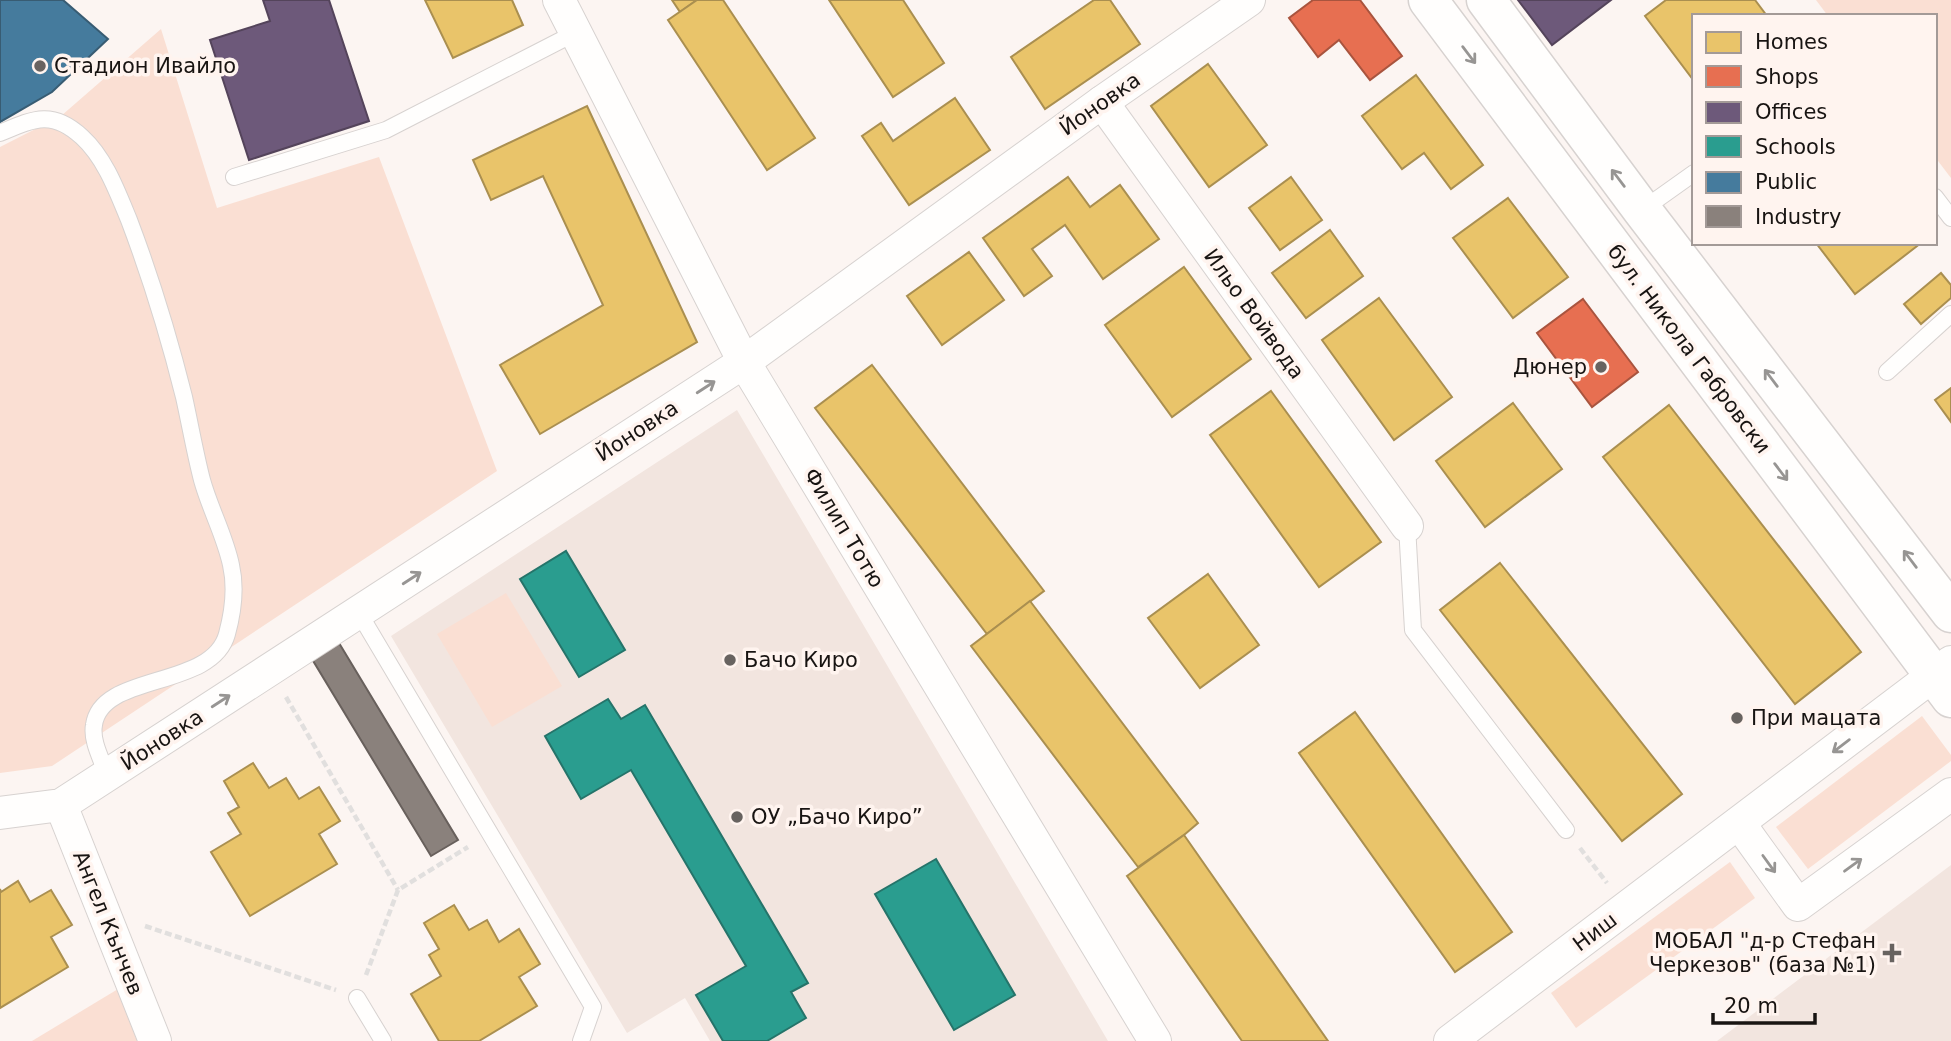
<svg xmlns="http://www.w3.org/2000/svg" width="1951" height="1041" viewBox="0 0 1951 1041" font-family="'DejaVu Sans',sans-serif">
  <rect width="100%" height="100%" fill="#fcf5f2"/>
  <g fill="#f2e5df">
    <polygon points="737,410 1108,1041 710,1041 685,998 627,1033 391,636"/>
    <polygon points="1951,865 1951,1041 1717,1041"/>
  </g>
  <g fill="#fadfd3">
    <polygon points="1816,0 1951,0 1951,178 1935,157 1935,16 1828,16"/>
    <polygon points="161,29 217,208 379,157 497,471 52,766 0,773 0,147 61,116"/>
    <polygon points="506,593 562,686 492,727 437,634"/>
    <polygon points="1922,716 1951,755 1951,761 1808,869 1776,827"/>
    <polygon points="1730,862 1755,898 1576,1028 1551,993"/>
    <polygon points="118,989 137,1041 32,1041"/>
  </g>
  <g fill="#e9c46a" stroke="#aa8f50" stroke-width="2">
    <polygon points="425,0 512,0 523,25 453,58"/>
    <polygon points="672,0 697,0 680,12"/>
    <polygon points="697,0 723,0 815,138 767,170 668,20"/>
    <polygon points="829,0 903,0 944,63 893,97"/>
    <polygon points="1094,0 1110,0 1140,44 1045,109 1011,57"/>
    <polygon points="1666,0 1755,0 1767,16 1694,16 1694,81 1645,16"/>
    <polygon points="1208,64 1267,145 1209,187 1151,106"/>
    <polygon points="1416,75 1483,165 1451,189 1424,153 1402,169 1362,116"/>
    <polygon points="955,98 990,150 909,205 862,136 881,123 893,141"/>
    <polygon points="587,106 697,342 540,434 500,365 603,305 543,176 491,200 473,160"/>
    <polygon points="1068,177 1090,207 1120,185 1159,239 1103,279 1065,225 1032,249 1052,276 1024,296 983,238"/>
    <polygon points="1291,177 1322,220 1280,250 1249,208"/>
    <polygon points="1508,198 1568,277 1513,318 1453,238"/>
    <polygon points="1330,230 1363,276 1306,318 1272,273"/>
    <polygon points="1816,243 1921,243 1855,294"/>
    <polygon points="969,252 1004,300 942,345 907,296"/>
    <polygon points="1184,267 1251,359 1172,417 1105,325"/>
    <polygon points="1941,273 1951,285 1951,298 1921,324 1904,304"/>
    <polygon points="1379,298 1452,397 1394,440 1322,340"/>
    <polygon points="872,365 1044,591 987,634 815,408"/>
    <polygon points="1951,388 1951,422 1935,400"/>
    <polygon points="1271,391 1381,542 1319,587 1210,435"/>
    <polygon points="1513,403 1562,469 1485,527 1436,461"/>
    <polygon points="1669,405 1861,652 1795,704 1603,457"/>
    <polygon points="1500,563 1682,794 1622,841 1440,610"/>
    <polygon points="1208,574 1259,645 1200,688 1148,618"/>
    <polygon points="1030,601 1198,823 1184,835 1138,867 971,646"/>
    <polygon points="1355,712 1512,932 1455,972 1299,753"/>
    <polygon points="253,763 269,788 286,778 299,799 319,787 340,821 319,834 337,864 250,916 211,852 241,834 228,813 239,807 224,781"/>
    <polygon points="1184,835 1328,1041 1242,1041 1127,876"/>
    <polygon points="18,881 30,902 51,890 72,925 51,937 68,967 0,1008 0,889 1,892"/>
    <polygon points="454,905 469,930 487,920 499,942 519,929 540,964 519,977 537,1006 479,1041 439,1041 411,994 441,976 429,955 439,949 424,923"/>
  </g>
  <g fill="#e76f51" stroke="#a9543e" stroke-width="2">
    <polygon points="1313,0 1360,0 1402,56 1370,80 1339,40 1318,57 1289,18"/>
    <polygon points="1583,299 1638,372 1592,407 1537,333"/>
  </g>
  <g fill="#6d597a" stroke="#54445b" stroke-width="2">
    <polygon points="263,0 329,0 369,121 249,160 210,40 270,21"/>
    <polygon points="1518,0 1611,0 1552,45"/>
  </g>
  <g fill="#2a9d8f" stroke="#25746a" stroke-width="2">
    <polygon points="566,551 625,650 579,677 520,579"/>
    <polygon points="608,699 621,719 645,705 808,983 791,992 806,1018 767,1041 723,1041 696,995 746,966 631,770 581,799 545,736"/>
    <polygon points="936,859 1015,995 954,1030 875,894"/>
  </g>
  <polygon fill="#457b9d" stroke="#385c73" stroke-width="2" points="0,0 63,0 108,39 52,92 0,122"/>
  <polygon fill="#8a817c" stroke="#68605c" stroke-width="2" points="339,643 458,840 431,856 312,659"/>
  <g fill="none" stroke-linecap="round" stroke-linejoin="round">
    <defs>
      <g id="service">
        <path d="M0,133C33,119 52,109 82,137C105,158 117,191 129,220C151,278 169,337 184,397C190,424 195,453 202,480C210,509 225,536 231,565C236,587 233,612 227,634C212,690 101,672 94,725C91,741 102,760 107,775"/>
        <polyline points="234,177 386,130 575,33"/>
        <polyline points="1935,197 1951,218"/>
        <polyline points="1642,210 1694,173"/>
        <polyline points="1887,372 1951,314"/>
        <polyline points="1407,526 1413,630 1566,830"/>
        <polyline points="359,613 593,1007 581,1041"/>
        <polyline points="357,998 383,1041"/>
      </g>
      <g id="minor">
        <polyline points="559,0 744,362 1155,1041"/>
        <polyline points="1102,102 1407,526"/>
        <polyline points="61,805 155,1041"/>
        <polyline points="0,813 61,805 744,362 1102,102 1249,0"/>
        <polyline points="1739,823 1798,905 1951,794"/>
        <polyline points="1450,1041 1951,662"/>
      </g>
      <g id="tertiary">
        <polyline points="1428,0 1951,698"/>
        <polyline points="1486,0 1642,210 1951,613"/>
      </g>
    </defs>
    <use href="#service" stroke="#d7d2d0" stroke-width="18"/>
    <use href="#minor" stroke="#d7d2d0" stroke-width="34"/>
    <use href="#tertiary" stroke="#d7d2d0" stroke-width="41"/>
    <g stroke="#e1dfde" stroke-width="4.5" stroke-dasharray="7 3.5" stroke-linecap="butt">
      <polyline points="286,697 398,890"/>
      <polyline points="1580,848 1607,883"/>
      <polyline points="145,926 336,990"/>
      <polyline points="366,975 398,890 468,847"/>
    </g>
    <use href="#service" stroke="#fffefd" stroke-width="16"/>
    <use href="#minor" stroke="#fffefd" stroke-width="32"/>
    <use href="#tertiary" stroke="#fffefd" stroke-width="38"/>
  </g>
  <defs><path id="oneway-shaft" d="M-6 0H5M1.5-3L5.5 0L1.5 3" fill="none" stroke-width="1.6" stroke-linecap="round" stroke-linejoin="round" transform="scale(1.75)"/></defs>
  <g stroke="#979593">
    <use href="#oneway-shaft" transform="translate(1469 55) rotate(53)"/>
    <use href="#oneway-shaft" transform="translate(1618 178) rotate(-127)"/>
    <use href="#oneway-shaft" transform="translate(1771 378) rotate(-127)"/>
    <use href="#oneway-shaft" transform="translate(706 387) rotate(-33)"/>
    <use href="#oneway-shaft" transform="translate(1781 472) rotate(53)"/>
    <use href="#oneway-shaft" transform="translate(1910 559) rotate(-127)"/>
    <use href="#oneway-shaft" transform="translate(412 578) rotate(-33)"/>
    <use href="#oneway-shaft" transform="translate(221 701) rotate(-33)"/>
    <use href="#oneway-shaft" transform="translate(1841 746) rotate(143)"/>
    <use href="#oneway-shaft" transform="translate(1769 864) rotate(54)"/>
    <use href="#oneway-shaft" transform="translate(1853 865) rotate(-36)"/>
  </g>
  <g fill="#686360" stroke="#fff4ef" stroke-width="2.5">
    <circle cx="40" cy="66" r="7"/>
    <circle cx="1601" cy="367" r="7"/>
    <circle cx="730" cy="660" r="7"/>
    <circle cx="1737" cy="718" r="7"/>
    <circle cx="737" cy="817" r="7"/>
    <path d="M1888.5 942.5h7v7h7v7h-7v7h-7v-7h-7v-7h7z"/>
  </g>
  <g text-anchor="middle" stroke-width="7" stroke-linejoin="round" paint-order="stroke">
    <g font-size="21" fill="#181412" stroke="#fff4ef" text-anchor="start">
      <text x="54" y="73">Стадион Ивайло</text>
      <text x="1587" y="374" text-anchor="end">Дюнер</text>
      <text x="744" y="667">Бачо Киро</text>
      <text x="1751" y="725">При мацата</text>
      <text x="751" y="824">ОУ „Бачо Киро”</text>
      <text x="1876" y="948" text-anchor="end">МОБАЛ "д-р Стефан<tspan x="1876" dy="24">Черкезов" (база №1)</tspan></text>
    </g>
    <g font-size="21" fill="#181412" stroke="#fff4ef">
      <text transform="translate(1100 104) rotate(-35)" y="7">Йоновка</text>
      <text transform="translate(1254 314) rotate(54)" y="7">Ильо Войвода</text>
      <text transform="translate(1689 349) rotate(53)" y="7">бул. Никола Габровски</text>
      <text transform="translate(637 431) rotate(-33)" y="7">Йоновка</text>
      <text transform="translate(844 528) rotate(59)" y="7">Филип Тотю</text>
      <text transform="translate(162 740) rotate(-33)" y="7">Йоновка</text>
      <text transform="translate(108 923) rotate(68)" y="7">Ангел Кънчев</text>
      <text transform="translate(1595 932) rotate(-37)" y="7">Ниш</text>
    </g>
  </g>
  <rect x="1692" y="14" width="245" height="231" fill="#fff4ef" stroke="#a39a97" stroke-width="2"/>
  <rect x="1706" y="32" width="35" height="21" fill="#e9c46a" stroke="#a39a97" stroke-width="2"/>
  <text x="1755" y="49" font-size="21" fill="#181412">Homes</text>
  <rect x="1706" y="66" width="35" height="21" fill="#e76f51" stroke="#a39a97" stroke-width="2"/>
  <text x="1755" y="84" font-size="21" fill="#181412">Shops</text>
  <rect x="1706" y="102" width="35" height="21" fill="#6d597a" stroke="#a39a97" stroke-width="2"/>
  <text x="1755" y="119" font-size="21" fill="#181412">Offices</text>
  <rect x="1706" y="136" width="35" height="21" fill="#2a9d8f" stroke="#a39a97" stroke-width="2"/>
  <text x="1755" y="154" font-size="21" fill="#181412">Schools</text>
  <rect x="1706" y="172" width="35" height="21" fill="#457b9d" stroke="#a39a97" stroke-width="2"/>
  <text x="1755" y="189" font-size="21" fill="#181412">Public</text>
  <rect x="1706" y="206" width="35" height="21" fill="#8a817c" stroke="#a39a97" stroke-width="2"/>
  <text x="1755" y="224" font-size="21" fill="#181412">Industry</text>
  <path d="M1713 1013v10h102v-10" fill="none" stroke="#181412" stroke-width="3.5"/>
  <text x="1724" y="1013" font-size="21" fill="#181412" stroke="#fff4ef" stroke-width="5" paint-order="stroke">20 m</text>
</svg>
